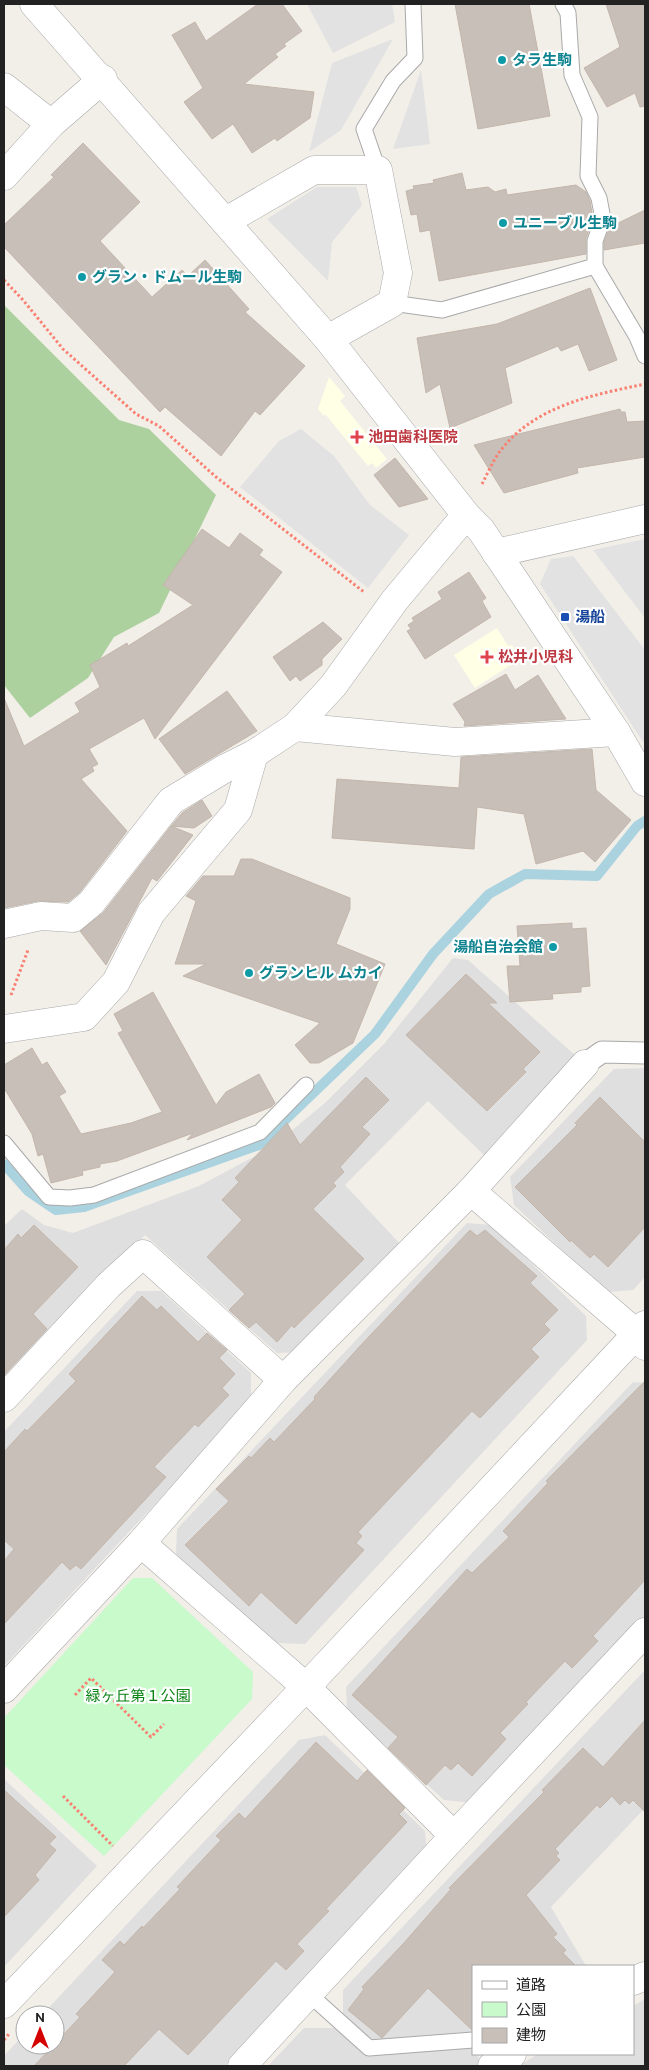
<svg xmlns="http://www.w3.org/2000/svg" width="649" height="2070" viewBox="0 0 649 2070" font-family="Overpass,'Noto Sans JP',sans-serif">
  <rect width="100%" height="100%" fill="#f2efe9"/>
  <g fill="#e0dfdf">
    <polygon points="453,958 468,960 576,1056 485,1156 428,1101 345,1185 402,1246 300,1352 277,1353 145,1235 4,1386 4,1226 22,1209 44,1225 73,1233 199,1186 272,1147 325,1103 384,1044"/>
    <polygon points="645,1068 645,1277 633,1290 607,1292 514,1205 510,1177 614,1069"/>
    <polygon points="467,1223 492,1225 586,1316 587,1340 305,1644 276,1643 176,1554 177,1529"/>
    <polygon points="137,1291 161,1291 251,1373 251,1401 4,1666 4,1432"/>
    <polygon points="633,1382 645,1383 645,1620 473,1803 444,1800 347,1711 346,1687"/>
    <polygon points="645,1670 645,1812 644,1809 551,1907 586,1966 473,1966 473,2032 375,2043 343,2015 343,1990"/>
    <polygon points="325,1735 425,1831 427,1854 225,2066 4,2066 4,2056 25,2033 25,2045 55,2045 55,2015 42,2015 299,1740"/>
    <polygon points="4,1779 97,1866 4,1967"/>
    <polygon points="645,1999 645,2066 510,2066 525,2062 538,2054 633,2054 633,2006"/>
    <polygon points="304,2028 336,2028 368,2055 473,2047 473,2054 478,2054 480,2066 268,2066"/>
  </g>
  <g fill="#ffffe5">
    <polygon points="329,377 345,396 340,401 387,459 376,468 372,463 368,466 325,414 324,416 318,409"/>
    <polygon points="497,628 508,646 512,645 521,658 475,688 454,655"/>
  </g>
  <polygon fill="#add19e" points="4,305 119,420 149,429 216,495 159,613 114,637 88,678 30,718 4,685"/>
  <polygon fill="#c8facc" points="133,1578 152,1578 253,1672 252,1699 104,1856 4,1765 4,1718"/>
  <g fill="#e2e2e2">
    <polygon points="307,4 392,4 395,22 333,53"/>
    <polygon points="393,39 341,130 309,152 332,63"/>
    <polygon points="421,70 430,144 393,149"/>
    <polygon points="317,187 356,187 362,205 332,242 328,281 267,219"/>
    <polygon points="301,429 334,456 370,505 409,535 368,588 240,487 279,441"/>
    <polygon points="645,539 645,618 593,550"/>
    <polygon points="573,556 645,650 645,745 540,584 551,559"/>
  </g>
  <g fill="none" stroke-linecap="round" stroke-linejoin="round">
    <polyline stroke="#aad3df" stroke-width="10" points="4,1164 28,1191 56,1210 84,1207 259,1145 375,1034 433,954 489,894 525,874 597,876 637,826 645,821"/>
  </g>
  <g fill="#c7bfb8" stroke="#c4b6ab">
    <polygon points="258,4 282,4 302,31 284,44 286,46 275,54 278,57 244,84 314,92 310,118 277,141 275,138 252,153 233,124 212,139 184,102 203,88 172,35 195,22 206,41"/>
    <polygon points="455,4 529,4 550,116 478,129"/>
    <polygon points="606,4 645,4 645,106 640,107 635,93 607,107 584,68 620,47"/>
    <polygon points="83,143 140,202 100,241 152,297 182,270 188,276 205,260 249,309 245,312 305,366 260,415 255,411 221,456 165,407 160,412 4,247 4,225 54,177 51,175"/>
    <polygon points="462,173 466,190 488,187 495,192 506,189 507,195 576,185 586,192 590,201 593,219 586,238 586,254 439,281 430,230 420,232 417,214 411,215 406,191 414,189 413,186 434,183 433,180"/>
    <polygon points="645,210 645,243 604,250 604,243 610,227"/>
    <polygon points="590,288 617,360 589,371 578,344 561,351 558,346 505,368 512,403 450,428 440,384 426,393 417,338 497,324"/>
    <polygon points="620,409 621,412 625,412 627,422 645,421 645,457 577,468 578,473 504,493 474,445"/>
    <polygon points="395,458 428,499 399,507 374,475"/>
    <polygon points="202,529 229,548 240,533 263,550 259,555 282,572 155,739 144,718 89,749 98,764 92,767 94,771 81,779 127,831 80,892 68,902 38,901 4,908 4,698 24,746 80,712 75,703 100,687 90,665 127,643 128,646 193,605 163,585"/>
    <polygon points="469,572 486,598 482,601 491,617 425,659 407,631 411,629 408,625 414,621 412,618 442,599 438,592"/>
    <polygon points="323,622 342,639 322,659 322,665 300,681 296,676 290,681 273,657"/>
    <polygon points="506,674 515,690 538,675 566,719 464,726 465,722 453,704"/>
    <polygon points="227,691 257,731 185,774 159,739"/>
    <polygon points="592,749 596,790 631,820 595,862 583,851 536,864 524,814 477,807 474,849 332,838 337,779 459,788 461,757"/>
    <polygon points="202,800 212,816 194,828 171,826 182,813"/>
    <polygon points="171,826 193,835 157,881 152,878 106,965 80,931 103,913"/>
    <polygon points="241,859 252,859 350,898 350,909 336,944 385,964 353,1043 319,1063 310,1063 295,1045 320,1023 183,976 206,964 175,964 196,901 186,896 203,876 234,876"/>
    <polygon points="572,923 572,929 586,928 590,986 581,987 581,992 552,994 553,999 510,1002 507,966 520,966 517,926"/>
    <polygon points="466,974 497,1003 488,1003 540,1052 523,1069 526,1072 487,1111 406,1035"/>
    <polygon points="153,992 216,1105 226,1092 259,1074 275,1103 271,1107 187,1140 193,1133 117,1161 100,1164 100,1167 82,1171 83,1175 51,1183 43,1154 38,1156 32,1134 4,1088 4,1065 32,1048 42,1065 47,1062 66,1092 59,1096 81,1134 131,1123 162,1112 118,1033 123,1031 114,1014"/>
    <polygon points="366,1077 389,1100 362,1127 370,1134 340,1167 344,1172 333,1183 336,1186 313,1209 364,1259 294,1328 292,1325 277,1342 256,1322 249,1328 229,1310 245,1294 207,1257 242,1220 222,1200 239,1182 235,1178 287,1123 300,1145"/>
    <polygon points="600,1097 645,1142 645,1227 608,1267 594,1254 590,1258 571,1240 570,1242 515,1187 577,1125 575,1123"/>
    <polygon points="34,1225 78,1267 33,1314 47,1329 4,1375 4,1250 18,1234 21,1238"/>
    <polygon points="470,1230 477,1236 485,1230 537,1276 530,1283 558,1310 544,1324 550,1330 531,1349 539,1357 480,1418 472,1411 358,1532 362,1536 356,1543 364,1550 296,1624 261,1592 249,1606 185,1545 229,1501 216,1489 249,1456 251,1458 270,1438 274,1442 315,1399 314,1397 361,1345"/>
    <polygon points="142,1296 157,1310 161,1306 198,1342 207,1333 227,1350 219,1358 235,1374 222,1388 229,1395 198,1427 195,1424 154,1467 166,1477 81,1569 76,1565 70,1570 62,1562 4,1624 4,1561 14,1549 4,1540 4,1452 25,1429 27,1431 76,1381 69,1374"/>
    <polygon points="645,1381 645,1580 593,1636 598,1641 572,1668 565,1661 526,1702 528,1704 500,1733 506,1739 472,1776 458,1763 451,1770 445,1765 426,1785 388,1748 398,1737 352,1695 467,1569 472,1573 509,1537 503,1531 548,1483 546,1481"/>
    <polygon points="645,1720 645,1812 633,1800 629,1804 625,1800 620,1805 612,1796 600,1808 597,1805 555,1849 559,1853 556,1856 560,1860 526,1895 557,1934 553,1937 566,1950 563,1953 576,1966 473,1966 473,2031 428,1988 382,2038 348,2010 364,1989 362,1987 403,1944 451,1889 449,1888 544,1792 542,1790 583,1748 603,1767"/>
    <polygon points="316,1742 357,1781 367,1770 405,1808 399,1814 407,1822 326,1909 329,1911 297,1944 304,1951 286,1970 276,1961 188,2055 159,2029 124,2066 34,2066 80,2017 76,2014 115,1972 102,1960 120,1941 124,1945 142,1926 143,1928 180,1889 177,1887 221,1840 216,1836 239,1813 245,1819"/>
    <polygon points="4,1790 56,1837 49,1844 56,1850 35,1875 39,1880 4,1917"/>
  </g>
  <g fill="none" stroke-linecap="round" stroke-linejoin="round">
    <defs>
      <g id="service">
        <polyline points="378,170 364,129 393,81 415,58 413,4"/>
        <polyline points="595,266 637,337 645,356"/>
        <polyline points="392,303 442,310 595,266 595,241 603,219 599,198 588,176 590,117 572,75 568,13 563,4"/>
        <polyline points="4,1143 49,1197 70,1198 94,1195 260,1132 306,1085"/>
        <polyline points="309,1994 369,2048 473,2040"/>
      </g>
      <polyline id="pedestrian" points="585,1064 602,1052 645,1053"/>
      <g id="minor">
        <polyline points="4,87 51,124 103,79"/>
        <polyline points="4,176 51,124"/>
        <polyline points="226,221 314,170 378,170 398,273 392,303 328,339"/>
        <polyline points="496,553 645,519"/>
        <polyline points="295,727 455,742 616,732"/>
        <polyline points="4,924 41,916 73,918 91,903 171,801 224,769 254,754"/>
        <polyline points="4,1029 84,1017 116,982 151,913 238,810 254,754 295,727 333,686 395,600 466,515"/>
        <polyline points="471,1191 637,1334 645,1346"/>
        <polyline points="4,1398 109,1285 143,1254 283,1380"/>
        <polyline points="141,1543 306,1687 454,1836"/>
        <polyline points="4,1689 141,1543 283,1380 471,1191 585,1064"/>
        <polyline points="633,1981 645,1976"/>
        <polyline points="4,2004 306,1687 645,1325"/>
        <polyline points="242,2066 454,1836 645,1632"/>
        <polyline points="492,2066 512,2054"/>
      </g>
      <polyline id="tertiary" points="34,4 328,339 466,515 481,530 616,732 645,782"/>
    </defs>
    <use href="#service" stroke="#a9a9a9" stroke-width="17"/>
    <use href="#pedestrian" stroke="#a9a9a9" stroke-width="23"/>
    <use href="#minor" stroke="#a9a9a9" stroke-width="29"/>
    <use href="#tertiary" stroke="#a9a9a9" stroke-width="29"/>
    <g stroke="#fa8072" stroke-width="3" stroke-dasharray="2.5 2.5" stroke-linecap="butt">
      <polyline points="4,280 23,300 63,349 136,414 159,426 216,477 364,592"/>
      <path d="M482,484C488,473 493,460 501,450C536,405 593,395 645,384"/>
      <polyline points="11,995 28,950"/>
      <polyline points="75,1695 91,1678 151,1737 164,1724"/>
      <polyline points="63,1796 113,1846"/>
      <polyline points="4,2040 9,2034"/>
    </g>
    <use href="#service" stroke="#fff" stroke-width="15"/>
    <use href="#pedestrian" stroke="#fff" stroke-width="21"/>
    <use href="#minor" stroke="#fff" stroke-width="28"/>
    <use href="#tertiary" stroke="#fff" stroke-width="28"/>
  </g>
  <g fill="#0f9aa8" stroke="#fff" stroke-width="2">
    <circle cx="502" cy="60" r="5"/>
    <circle cx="503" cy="223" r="5"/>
    <circle cx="82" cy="277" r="5"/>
    <circle cx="553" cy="947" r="5"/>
    <circle cx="249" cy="973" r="5"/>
  </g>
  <g fill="#e0444e" stroke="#fff" stroke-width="2">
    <path d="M354.5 429.5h5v5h5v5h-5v5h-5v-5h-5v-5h5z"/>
    <path d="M484.5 649.5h5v5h5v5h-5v5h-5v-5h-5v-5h5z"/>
  </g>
  <rect fill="#1a4fb4" stroke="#fff" stroke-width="2" x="560" y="612" width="10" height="10" rx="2.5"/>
  <g text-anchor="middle" stroke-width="4.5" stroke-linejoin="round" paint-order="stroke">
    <g font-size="15" font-weight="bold" fill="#0d838f" stroke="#fff" text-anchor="start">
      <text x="512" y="65">タラ生駒</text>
      <text x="513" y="228">ユニーブル生駒</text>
      <text x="92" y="282">グラン・ドムール生駒</text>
      <text x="543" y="952" text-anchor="end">湯船自治会館</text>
      <text x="259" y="978">グランヒル ムカイ</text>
    </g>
    <g font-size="15" font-weight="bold" fill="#be3a42" stroke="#fff" text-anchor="start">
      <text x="368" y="442">池田歯科医院</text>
      <text x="498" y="662">松井小児科</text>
    </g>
    <g font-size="15" font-weight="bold" fill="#164399" stroke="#fff" text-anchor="start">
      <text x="575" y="622">湯船</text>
    </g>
    <g font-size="15" fill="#0c8416" stroke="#fff">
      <text x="138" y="1701">緑ヶ丘第１公園</text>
    </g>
  </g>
  <rect width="649" height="2070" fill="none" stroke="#222222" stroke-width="10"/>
  <rect x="472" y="1965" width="162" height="90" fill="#ffffff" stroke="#a7a7a7"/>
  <rect x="482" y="1981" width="25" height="8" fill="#ffffff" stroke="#a7a7a7"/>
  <text x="516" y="1990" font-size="15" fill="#222222">道路</text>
  <rect x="482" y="2002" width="25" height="15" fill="#c8facc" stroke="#a7a7a7"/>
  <text x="516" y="2015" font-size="15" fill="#222222">公園</text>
  <rect x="482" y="2028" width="25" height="15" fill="#c7bfb8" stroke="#a7a7a7"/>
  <text x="516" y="2040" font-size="15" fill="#222222">建物</text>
  <g transform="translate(40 2030)"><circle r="24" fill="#ffffff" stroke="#a7a7a7"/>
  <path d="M0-4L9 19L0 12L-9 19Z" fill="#d40000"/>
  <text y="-8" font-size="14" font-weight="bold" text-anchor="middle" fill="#222222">N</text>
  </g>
</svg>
